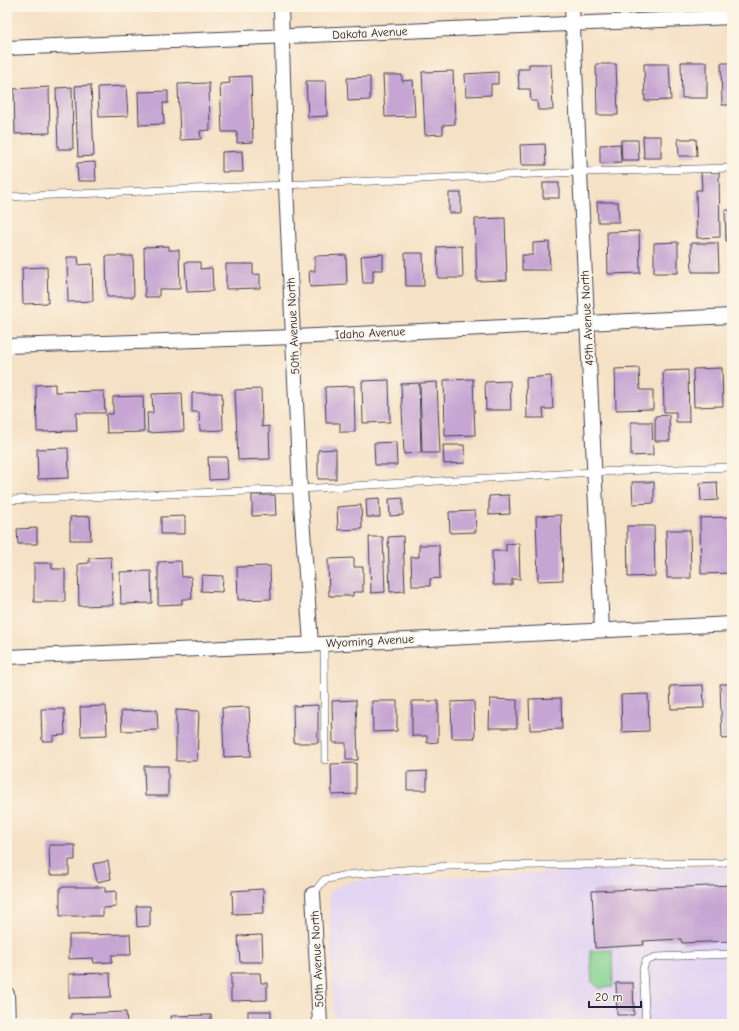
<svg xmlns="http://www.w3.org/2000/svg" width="739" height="1031" viewBox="0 0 739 1031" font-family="'Comic Neue',sans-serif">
  <rect width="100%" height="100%" fill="#fcf5e5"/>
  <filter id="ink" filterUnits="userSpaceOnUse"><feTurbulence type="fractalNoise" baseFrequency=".025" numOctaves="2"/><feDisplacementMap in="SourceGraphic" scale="8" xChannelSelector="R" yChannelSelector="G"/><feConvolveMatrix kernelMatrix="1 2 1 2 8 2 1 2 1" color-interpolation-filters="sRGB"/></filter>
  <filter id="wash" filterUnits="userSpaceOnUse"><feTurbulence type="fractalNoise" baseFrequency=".012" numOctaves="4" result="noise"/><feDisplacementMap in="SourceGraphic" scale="16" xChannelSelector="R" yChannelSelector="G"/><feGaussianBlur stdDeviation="0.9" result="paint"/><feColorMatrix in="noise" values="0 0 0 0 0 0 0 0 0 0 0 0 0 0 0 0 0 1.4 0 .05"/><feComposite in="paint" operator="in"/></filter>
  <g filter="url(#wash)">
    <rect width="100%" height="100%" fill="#f5e1c5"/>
    <polygon fill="#e2d4f3" points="725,799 732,799 732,1024 334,1024 329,892 350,881 728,865"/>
    <polygon fill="#85d291" stroke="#547a66" points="612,950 613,987 599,988 592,982 590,951"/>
    <g id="blocks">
      <g fill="#c6a5d3">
        <polygon points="681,62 707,62 707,98 682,98"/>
        <polygon points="721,63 732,63 732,105 722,105"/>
        <polygon points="529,64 551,64 553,110 538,110 537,101 531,101 530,89 519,89 518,69 529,69"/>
        <polygon points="596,64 616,64 618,115 597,115"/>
        <polygon points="644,64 669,64 671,100 645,101"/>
        <polygon points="453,71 455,124 443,125 443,134 425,135 422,72"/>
        <polygon points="498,72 498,84 491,84 491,95 466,96 465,74"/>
        <polygon points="383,75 402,75 402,81 413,80 415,116 385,117"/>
        <polygon points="251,76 253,142 237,143 237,132 222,132 220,84 230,83 229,77"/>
        <polygon points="370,77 370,100 348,101 347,78"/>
        <polygon points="306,81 326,81 327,116 308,117"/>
        <polygon points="209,83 210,130 200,131 201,139 180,140 178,84"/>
        <polygon points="91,85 94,156 78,157 75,86"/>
        <polygon points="126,86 128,116 99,117 98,87"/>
        <polygon points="49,87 50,133 15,134 14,89"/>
        <polygon points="72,87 73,149 58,149 56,88"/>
        <polygon points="168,91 168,103 163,103 164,124 139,125 138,92"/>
        <polygon points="643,136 661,136 661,158 644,158"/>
        <polygon points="678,139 696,139 697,156 679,156"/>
        <polygon points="621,140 638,140 639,160 622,160"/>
        <polygon points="545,144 546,165 521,165 520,145"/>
        <polygon points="620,144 621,162 600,163 600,145"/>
        <polygon points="242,151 243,172 222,172 222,152"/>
        <polygon points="95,162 96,181 78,181 77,163"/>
        <polygon points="701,172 719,172 720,237 697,238 696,190 702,190"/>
        <rect x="543" y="183" width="16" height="15"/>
        <rect x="449" y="193" width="12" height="20"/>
        <polygon points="597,202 618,202 619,222 598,222"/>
        <polygon points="725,210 732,210 732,241 726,241"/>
        <polygon points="505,218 507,280 477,281 475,219"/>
        <polygon points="639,231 640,273 608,274 607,232"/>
        <polygon points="549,242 550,270 522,270 522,255 533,255 533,243"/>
        <polygon points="678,242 678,273 654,273 654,243"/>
        <polygon points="691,243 718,243 719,272 692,272"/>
        <polygon points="169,246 169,250 179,250 180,289 159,289 159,297 145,297 144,247"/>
        <polygon points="462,246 463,278 438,278 437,247"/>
        <polygon points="405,253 423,253 424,286 406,286"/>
        <polygon points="383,254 383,270 373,270 373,283 363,283 361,256"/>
        <polygon points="346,255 347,285 310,287 309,271 315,271 315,256"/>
        <polygon points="106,256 133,256 134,297 107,297"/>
        <polygon points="67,257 78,257 79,265 92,264 93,301 68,302"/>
        <polygon points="185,262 200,262 200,269 212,268 213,291 187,292"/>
        <polygon points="226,264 253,264 253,275 260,274 260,288 226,289"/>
        <polygon points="47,267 48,303 23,304 22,268"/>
        <polygon points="639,368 640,390 653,390 653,409 616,410 615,369"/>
        <polygon points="722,368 723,406 694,407 693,369"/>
        <polygon points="688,370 689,422 676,422 676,412 664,412 663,371"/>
        <polygon points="551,376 553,409 543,409 544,418 527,418 526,378"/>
        <polygon points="473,379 475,435 445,436 444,380"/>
        <polygon points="389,380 390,422 363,423 362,381"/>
        <polygon points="510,381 511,410 486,410 485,382"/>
        <polygon points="437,382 440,453 422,453 420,383"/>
        <polygon points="419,383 421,453 404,454 401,384"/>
        <polygon points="55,384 55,392 104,391 105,413 76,413 77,431 37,432 36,385"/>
        <polygon points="354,386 355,432 340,432 340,423 326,423 325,387"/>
        <polygon points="261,389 262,427 269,426 270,459 238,460 235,390"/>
        <polygon points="182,393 184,431 148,433 147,413 153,413 152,394"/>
        <polygon points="192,393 222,393 223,430 200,431 199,412 192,412"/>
        <polygon points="143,396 144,432 107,433 106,414 113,414 113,397"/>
        <polygon points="669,415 670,441 655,441 655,416"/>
        <polygon points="631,422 652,422 653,455 631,456"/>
        <polygon points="396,442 397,465 375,465 374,443"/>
        <polygon points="443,445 464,445 465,463 444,464"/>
        <polygon points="68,448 69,478 38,479 37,449"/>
        <polygon points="336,449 336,479 318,479 318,450"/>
        <polygon points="208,457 227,457 228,479 209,480"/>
        <polygon points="632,482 654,482 654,503 633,504"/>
        <polygon points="717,482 718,500 701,501 700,483"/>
        <polygon points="252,495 275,495 276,515 252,516"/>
        <polygon points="509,495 510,514 489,515 489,496"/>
        <polygon points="379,498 380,517 367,517 366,499"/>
        <polygon points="403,498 403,515 390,516 389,499"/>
        <polygon points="361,505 362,529 338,530 337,507"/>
        <polygon points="475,511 476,532 450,533 449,512"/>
        <polygon points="561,515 563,580 538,581 536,516"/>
        <polygon points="90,516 91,540 70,540 70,517"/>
        <polygon points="185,516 185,534 161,534 161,517"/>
        <polygon points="730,517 732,573 701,574 700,518"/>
        <polygon points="627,526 654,526 655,576 628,577"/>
        <polygon points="37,528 37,544 18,544 17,529"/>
        <polygon points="666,530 690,530 691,578 667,578"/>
        <polygon points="403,536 405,591 390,592 388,537"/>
        <polygon points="369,537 383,537 385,592 371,593"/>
        <polygon points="519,543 520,579 512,579 512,585 493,585 492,551 506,551 506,544"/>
        <polygon points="419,545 439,545 440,578 430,579 430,586 412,586 411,557 419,557"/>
        <polygon points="111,557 113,605 79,606 78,564 89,563 89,558"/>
        <polygon points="354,558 354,567 363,567 363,592 353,592 353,596 329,596 328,559"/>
        <polygon points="181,561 182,577 191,576 192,599 182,599 182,604 158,605 158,562"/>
        <polygon points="34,563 52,563 52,569 65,569 65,602 34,602"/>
        <polygon points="270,566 271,599 238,600 237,567"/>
        <polygon points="151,571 152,603 121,604 120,572"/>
        <polygon points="202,575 223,576 222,592 201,591"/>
        <polygon points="720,684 732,684 732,738 722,739"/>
        <polygon points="703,685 704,708 671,709 670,686"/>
        <polygon points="648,694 649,731 622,732 621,695"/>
        <polygon points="561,698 562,729 530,730 529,699"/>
        <polygon points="490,699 517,700 517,728 489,728"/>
        <polygon points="356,700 358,760 346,760 346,743 333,743 332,701"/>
        <polygon points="372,701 397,701 397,731 373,732"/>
        <polygon points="412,701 438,701 438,742 427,743 427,736 412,736"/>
        <polygon points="474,701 475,738 452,738 451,702"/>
        <polygon points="318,705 318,743 294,743 293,706"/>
        <polygon points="106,706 107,735 81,736 80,707"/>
        <polygon points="249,707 251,756 224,757 222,708"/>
        <polygon points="41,709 64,709 65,735 53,736 53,741 42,741"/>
        <polygon points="157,710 158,730 122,731 121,711"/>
        <polygon points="176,710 199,711 197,761 176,761"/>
        <polygon points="356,763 356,794 332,795 331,764"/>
        <polygon points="144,766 168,766 168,796 145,796"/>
        <polygon points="427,771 427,790 407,790 407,772"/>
        <polygon points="49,845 75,845 75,860 69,860 69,875 50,875"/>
        <polygon points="108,861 111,879 97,882 93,864"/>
        <polygon points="732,885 732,941 682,943 681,939 643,941 644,945 595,948 592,891"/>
        <polygon points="60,887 105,887 105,892 116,891 116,907 103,908 103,916 60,916"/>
        <polygon points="263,889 264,913 233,914 232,891"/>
        <polygon points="136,906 150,906 150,926 137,927"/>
        <polygon points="130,934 131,955 112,955 112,962 94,963 93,958 69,959 69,935"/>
        <polygon points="262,935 263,962 240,962 238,936"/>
        <polygon points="110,973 111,997 69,998 69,974"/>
        <polygon points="231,973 260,973 261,983 267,983 267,1000 231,1001"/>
        <polygon points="616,983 633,983 634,1015 617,1015"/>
        <rect x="248" y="1011" width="23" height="13"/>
        <polygon points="126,1012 127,1024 71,1024 71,1014"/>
        <polygon points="211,1015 211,1024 172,1024 171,1016"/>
      </g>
    </g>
  </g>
  <g filter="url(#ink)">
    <use href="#blocks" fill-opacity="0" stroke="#423f50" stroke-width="1"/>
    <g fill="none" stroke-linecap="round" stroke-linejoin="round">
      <defs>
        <g id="service">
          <polyline points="7,197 580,172 732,168"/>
          <polyline points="7,500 300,489 594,472 732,467"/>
          <polyline points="324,644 325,760"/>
          <polyline points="313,894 324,880 346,875 449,866 722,863 732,860"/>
          <polyline points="646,1024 643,969 646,961 656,957 732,954"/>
        </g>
        <g id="minor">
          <polyline points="281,7 286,186 300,489 311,644"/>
          <polyline points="572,7 602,630"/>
          <polyline points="7,48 732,17"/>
          <polyline points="7,346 294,337 732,316"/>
          <polyline points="7,657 324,644 732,624"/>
          <polyline points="313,894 320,1024"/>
          <polyline points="7,994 8,1024"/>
        </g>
      </defs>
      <use href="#service" stroke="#423f50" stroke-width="8"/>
      <use href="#minor" stroke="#423f50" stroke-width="16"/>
      <use href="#service" stroke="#fff" stroke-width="7"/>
      <use href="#minor" stroke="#fff" stroke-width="14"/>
    </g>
  </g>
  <g text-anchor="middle" stroke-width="4" stroke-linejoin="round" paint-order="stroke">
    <g font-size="12" fill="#22223b" stroke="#fcf5e5">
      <text transform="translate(370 33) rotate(-3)" y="4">Dakota Avenue</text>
      <text transform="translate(587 318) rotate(-93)" y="4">49th Avenue North</text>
      <text transform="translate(293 326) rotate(-93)" y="4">50th Avenue North</text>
      <text transform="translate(370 333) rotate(-3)" y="4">Idaho Avenue</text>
      <text transform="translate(370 641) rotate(-3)" y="4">Wyoming Avenue</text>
      <text transform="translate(317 959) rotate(-93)" y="4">50th Avenue North</text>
    </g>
  </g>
  <rect width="739" height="1031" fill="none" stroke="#fcf5e5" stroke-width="24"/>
  <path d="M589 1001v6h52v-6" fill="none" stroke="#22223b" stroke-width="2"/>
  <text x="595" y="1001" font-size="12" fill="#22223b" stroke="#fcf5e5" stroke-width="3" paint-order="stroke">20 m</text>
</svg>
